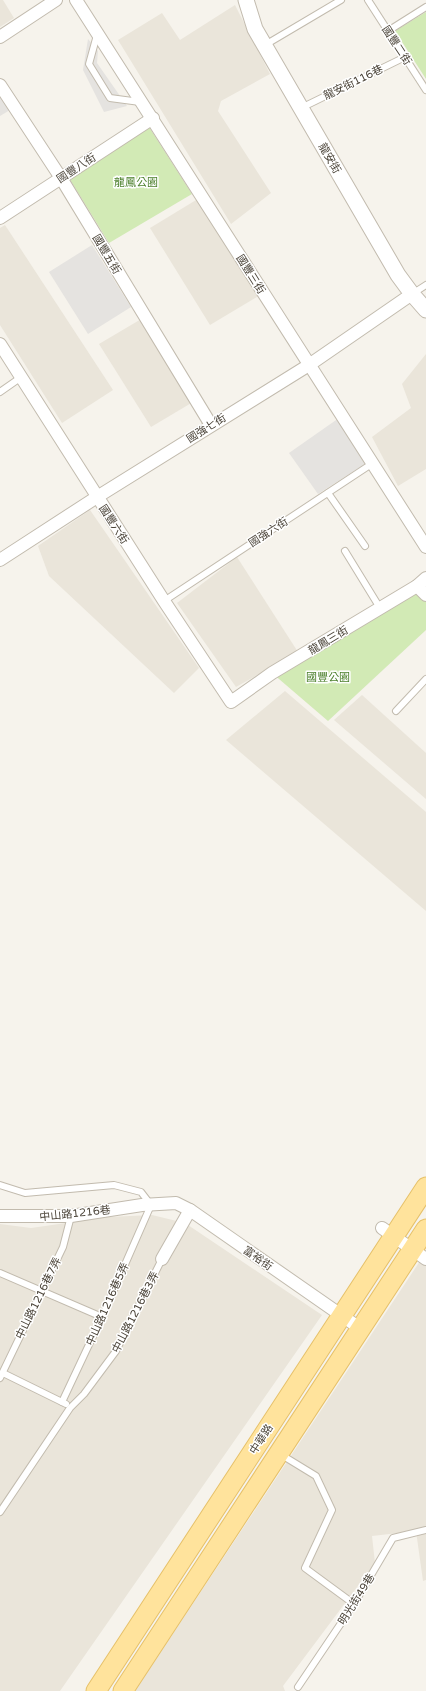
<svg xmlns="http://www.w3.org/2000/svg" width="426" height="1691" viewBox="0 0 426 1691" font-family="'Varela Round','Noto Sans TC',sans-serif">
  <rect width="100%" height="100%" fill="#f6f3ec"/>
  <g fill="#eae5da">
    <polygon points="0,0 3,0 14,18 0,27"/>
    <polygon points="235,5 270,74 221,101 218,111 271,193 231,224 118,40 162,13 180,40"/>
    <polygon points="201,197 262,294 210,325 150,228"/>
    <polygon points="5,225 113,390 62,423 0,325 0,228"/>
    <polygon points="143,318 193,402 151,427 99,344"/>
    <polygon points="426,354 426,469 398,486 372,437 411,408 402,384"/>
    <polygon points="90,510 199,668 174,693 49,576 38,546"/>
    <polygon points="237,557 298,652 236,687 177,603"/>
    <polygon points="285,691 426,812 426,911 226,740"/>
    <polygon points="362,695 426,753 426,799 334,720"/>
    <polygon points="152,1215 185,1223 322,1315 60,1691 0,1691 0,1224 31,1228 108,1217"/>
    <polygon points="426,1252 426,1580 423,1581 416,1531 372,1536 375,1563 283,1686 285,1691 135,1691"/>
  </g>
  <g fill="#d2eab5">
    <polygon points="426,12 426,79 395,31"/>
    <polygon points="149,127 192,194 109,243 69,178"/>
    <polygon points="417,586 426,595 426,630 328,721 272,673"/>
  </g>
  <g fill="#e5e3e0">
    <polygon points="88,39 98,51 97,63 127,106 104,112 83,70"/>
    <polygon points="0,94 10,110 0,116"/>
    <polygon points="92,245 131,307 88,334 49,272"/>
    <polygon points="339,418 368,462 318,494 289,453"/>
  </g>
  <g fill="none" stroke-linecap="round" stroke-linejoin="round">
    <defs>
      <g id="service">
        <polyline points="368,0 426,90"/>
        <polyline points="388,31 426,7"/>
        <polyline points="97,35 89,64 110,98 140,102"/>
        <polyline points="265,45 341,0"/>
        <polyline points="301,108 405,57"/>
        <polyline points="412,294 426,285"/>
        <polyline points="0,392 20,378"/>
        <polyline points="328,493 365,546"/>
        <polyline points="345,551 380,608"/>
        <polyline points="164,601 373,463"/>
        <polyline points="396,711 426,679"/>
        <polyline points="0,1185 25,1193 114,1185 141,1192 151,1205 102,1317 62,1402"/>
        <polyline points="0,1273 102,1317"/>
        <polyline points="3,1373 66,1404"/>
        <polyline points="0,1378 63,1247 71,1216"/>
        <polyline points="280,1454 316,1476 332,1510 305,1568 354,1604"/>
        <polyline points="0,1512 70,1408 84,1394 116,1351 162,1259"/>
        <polyline points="298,1687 354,1604 393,1538 426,1530"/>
      </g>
      <g id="minor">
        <polyline points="76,0 426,547"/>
        <polyline points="0,37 56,0"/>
        <polyline points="0,85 61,178 211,425"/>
        <polyline points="0,218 153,118"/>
        <polyline points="0,344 164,601 231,702 272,673 417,586 426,578"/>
        <polyline points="0,560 97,497 309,365 412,294"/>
        <polyline points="417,586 426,595"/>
        <polyline points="0,1216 71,1216 142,1205 176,1203 190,1210 361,1329"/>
        <polyline points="382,1228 426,1259"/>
        <polyline points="162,1259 190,1210"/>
      </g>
      <polyline id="tertiary" points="246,0 255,29 398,275 412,294 426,310"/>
      <g id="primary">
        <polyline points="96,1691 426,1187"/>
        <polyline points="123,1691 426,1229"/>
      </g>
    </defs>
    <use href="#service" stroke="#c2bbae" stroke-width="8"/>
    <use href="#minor" stroke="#c2bbae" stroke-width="14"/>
    <use href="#tertiary" stroke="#c2bbae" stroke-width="17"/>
    <use href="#primary" stroke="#e6c16a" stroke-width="21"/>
    <use href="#service" stroke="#fff" stroke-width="6"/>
    <use href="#minor" stroke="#fff" stroke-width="12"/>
    <use href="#tertiary" stroke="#fff" stroke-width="15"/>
    <use href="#primary" stroke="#ffe39c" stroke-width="19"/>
  </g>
  <g text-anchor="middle" stroke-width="3" stroke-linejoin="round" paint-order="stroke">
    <g font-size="11" fill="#4b4439" stroke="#fff">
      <text transform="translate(397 45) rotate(57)" y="4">國豐二街</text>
      <text transform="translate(353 82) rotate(-26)" y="4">龍安街116巷</text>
      <text transform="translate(330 158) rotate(60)" y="4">龍安街</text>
      <text transform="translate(76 168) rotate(-33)" y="4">國豐八街</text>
      <text transform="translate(107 254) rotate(59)" y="4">國豐五街</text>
      <text transform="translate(251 274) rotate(58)" y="4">國豐三街</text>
      <text transform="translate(206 428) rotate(-32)" y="4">國強七街</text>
      <text transform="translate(114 524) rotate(57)" y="4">國豐六街</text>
      <text transform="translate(268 532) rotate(-33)" y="4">國強六街</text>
      <text transform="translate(328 640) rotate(-31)" y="4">龍鳳三街</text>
      <text transform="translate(75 1213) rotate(-6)" y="4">中山路1216巷</text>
      <text transform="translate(258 1258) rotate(35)" y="4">富裕街</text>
      <text transform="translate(38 1298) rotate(-64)" y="4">中山路1216巷7弄</text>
      <text transform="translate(107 1304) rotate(-66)" y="4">中山路1216巷5弄</text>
      <text transform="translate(135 1312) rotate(-63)" y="4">中山路1216巷3弄</text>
      <text transform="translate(261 1439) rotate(-57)" y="4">中華路</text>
      <text transform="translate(356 1599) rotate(-58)" y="4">明光街49巷</text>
    </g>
    <g font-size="11" fill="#4a7f2a" stroke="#fff">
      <text x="136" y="186">龍鳳公園</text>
      <text x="328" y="681">國豐公園</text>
    </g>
  </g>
</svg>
